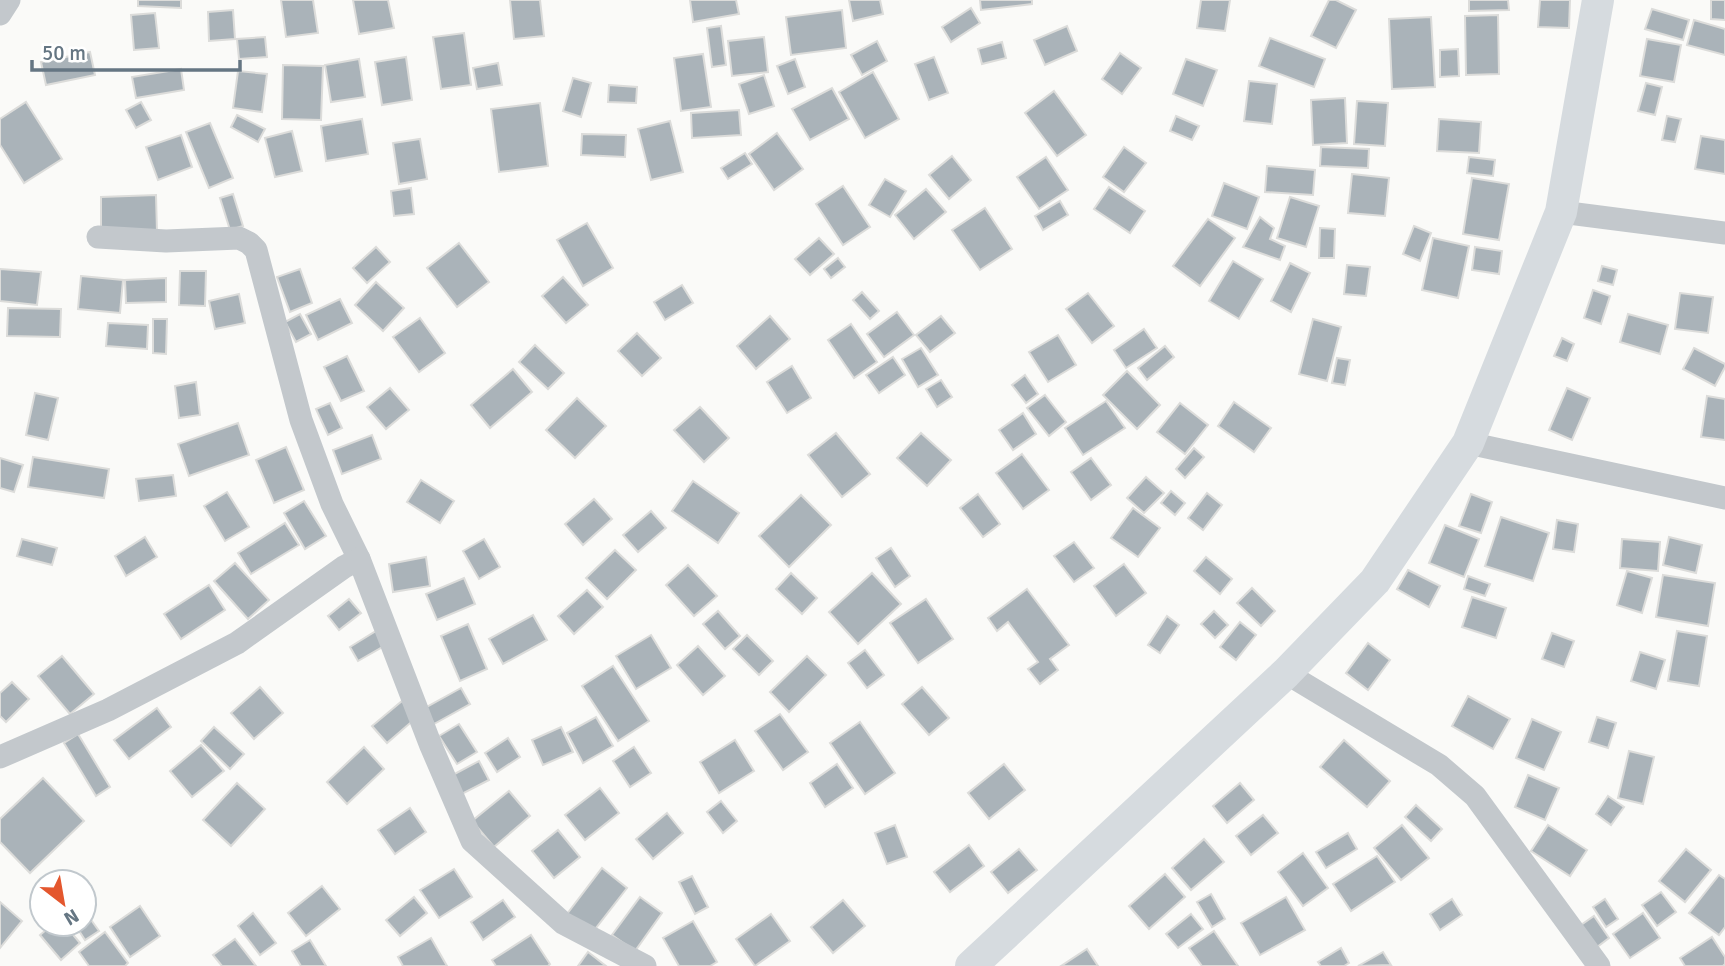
<svg xmlns="http://www.w3.org/2000/svg" width="1725" height="966" viewBox="0 0 1725 966" font-family="Signika,sans-serif">
  <rect width="100%" height="100%" fill="#fafaf8"/>
  <g fill="#aab3b9" stroke="#dcdcda" stroke-width="2">
    <polygon points="138,0 181,0 181,8 138,6"/>
    <polygon points="281,0 313,0 318,33 286,37"/>
    <polygon points="353,0 388,0 394,28 359,34"/>
    <polygon points="510,0 540,0 544,36 514,39"/>
    <polygon points="690,0 736,0 739,14 693,22"/>
    <polygon points="849,0 880,0 883,14 853,21"/>
    <polygon points="980,0 1032,0 1032,4 981,10"/>
    <polygon points="1201,0 1230,0 1225,31 1197,28"/>
    <polygon points="1329,0 1336,0 1356,10 1336,48 1311,36"/>
    <polygon points="1469,0 1508,0 1509,10 1469,11"/>
    <polygon points="1540,0 1570,0 1569,28 1538,27"/>
    <polygon points="1711,0 1725,0 1725,20 1711,19"/>
    <polygon points="971,8 980,23 951,42 942,27"/>
    <polygon points="1652,9 1689,20 1683,40 1645,29"/>
    <polygon points="233,10 235,39 209,41 208,12"/>
    <polygon points="842,10 846,48 791,55 786,17"/>
    <polygon points="155,13 159,48 134,50 131,15"/>
    <polygon points="1498,15 1499,74 1466,75 1465,16"/>
    <polygon points="1431,17 1435,87 1392,89 1389,19"/>
    <polygon points="1694,20 1725,29 1725,55 1687,45"/>
    <polygon points="721,26 726,65 712,67 707,28"/>
    <polygon points="1067,26 1077,51 1045,65 1034,40"/>
    <polygon points="464,33 471,85 441,89 433,37"/>
    <polygon points="265,37 267,57 239,59 237,39"/>
    <polygon points="764,37 768,72 732,76 728,41"/>
    <polygon points="1270,38 1325,59 1314,87 1259,66"/>
    <polygon points="1647,39 1681,45 1674,82 1640,76"/>
    <polygon points="877,41 887,61 862,75 851,55"/>
    <polygon points="1002,42 1006,58 982,64 978,49"/>
    <polygon points="1458,49 1459,76 1440,77 1440,50"/>
    <polygon points="90,52 95,75 46,85 41,62"/>
    <polygon points="1120,53 1141,68 1122,94 1102,79"/>
    <polygon points="703,54 711,107 681,111 674,58"/>
    <polygon points="406,57 412,100 382,105 375,62"/>
    <polygon points="934,57 948,93 929,100 915,64"/>
    <polygon points="359,59 365,97 331,102 325,65"/>
    <polygon points="795,59 805,87 788,94 777,66"/>
    <polygon points="1186,59 1217,70 1203,106 1173,94"/>
    <polygon points="498,63 502,85 477,89 473,68"/>
    <polygon points="283,65 323,66 321,120 282,119"/>
    <polygon points="181,69 184,90 136,98 132,77"/>
    <polygon points="238,71 267,74 262,112 233,108"/>
    <polygon points="873,72 899,119 865,138 839,92"/>
    <polygon points="764,75 774,106 749,114 739,84"/>
    <polygon points="573,78 591,83 581,117 563,111"/>
    <polygon points="1249,81 1277,84 1272,124 1244,121"/>
    <polygon points="1646,83 1662,87 1655,115 1638,111"/>
    <polygon points="609,85 637,87 636,103 608,102"/>
    <polygon points="832,88 849,119 810,140 792,109"/>
    <polygon points="1054,91 1086,135 1057,156 1025,113"/>
    <polygon points="1345,98 1347,143 1313,145 1311,100"/>
    <polygon points="1357,101 1388,103 1385,146 1354,144"/>
    <polygon points="26,102 62,159 24,183 0,145 0,119"/>
    <polygon points="141,102 151,120 136,128 126,110"/>
    <polygon points="540,103 548,166 499,172 491,109"/>
    <polygon points="739,110 741,135 692,138 691,113"/>
    <polygon points="237,115 265,129 258,142 231,127"/>
    <polygon points="1176,116 1199,126 1192,140 1170,131"/>
    <polygon points="1667,116 1681,119 1675,142 1662,140"/>
    <polygon points="362,119 368,154 326,161 321,126"/>
    <polygon points="1439,119 1481,122 1479,153 1437,151"/>
    <polygon points="670,121 683,172 651,180 638,129"/>
    <polygon points="210,123 233,178 209,188 186,132"/>
    <polygon points="292,131 302,171 275,177 265,138"/>
    <polygon points="777,133 803,169 774,190 749,154"/>
    <polygon points="582,134 626,135 625,157 581,155"/>
    <polygon points="181,135 192,167 158,180 146,147"/>
    <polygon points="1701,136 1725,140 1725,174 1695,169"/>
    <polygon points="420,139 427,179 399,184 393,143"/>
    <polygon points="1124,147 1146,163 1124,192 1103,177"/>
    <polygon points="1321,147 1369,149 1368,168 1320,166"/>
    <polygon points="745,153 752,164 728,179 721,168"/>
    <polygon points="952,156 971,180 949,199 929,175"/>
    <polygon points="1046,157 1068,190 1039,209 1017,177"/>
    <polygon points="1469,157 1495,160 1493,176 1467,173"/>
    <polygon points="1267,166 1315,170 1313,195 1265,192"/>
    <polygon points="1352,174 1389,178 1385,216 1348,213"/>
    <polygon points="1472,178 1509,184 1499,240 1463,234"/>
    <polygon points="885,179 906,191 890,217 869,205"/>
    <polygon points="1224,183 1259,197 1247,229 1212,216"/>
    <polygon points="843,186 870,227 843,245 816,204"/>
    <polygon points="1109,187 1145,211 1130,233 1094,209"/>
    <polygon points="411,188 414,214 394,216 391,191"/>
    <polygon points="926,189 946,212 914,239 895,215"/>
    <polygon points="233,194 243,226 230,230 220,198"/>
    <polygon points="156,195 157,232 101,233 101,197"/>
    <polygon points="1290,197 1319,206 1306,247 1277,238"/>
    <polygon points="1060,201 1068,215 1043,230 1035,216"/>
    <polygon points="985,208 1012,249 980,270 952,230"/>
    <polygon points="1260,217 1274,228 1270,239 1285,246 1280,260 1243,247"/>
    <polygon points="1208,219 1235,238 1200,286 1173,266"/>
    <polygon points="587,223 613,268 583,286 557,240"/>
    <polygon points="1414,226 1431,233 1420,261 1403,254"/>
    <polygon points="1320,228 1335,229 1334,258 1319,258"/>
    <polygon points="819,238 834,254 810,275 795,259"/>
    <polygon points="1433,238 1469,246 1458,298 1422,290"/>
    <polygon points="459,243 489,282 457,307 427,268"/>
    <polygon points="376,247 390,262 367,283 353,268"/>
    <polygon points="1475,247 1502,251 1499,274 1472,270"/>
    <polygon points="838,258 845,267 831,278 824,269"/>
    <polygon points="1233,261 1263,279 1239,319 1209,301"/>
    <polygon points="1290,263 1310,273 1291,312 1271,301"/>
    <polygon points="1347,265 1370,267 1366,296 1344,294"/>
    <polygon points="1602,266 1617,270 1613,285 1598,281"/>
    <polygon points="0,269 41,272 37,305 0,301"/>
    <polygon points="300,269 312,303 290,312 277,277"/>
    <polygon points="180,271 206,271 205,306 179,305"/>
    <polygon points="81,276 123,280 120,313 78,309"/>
    <polygon points="563,277 588,305 566,323 542,296"/>
    <polygon points="166,278 166,302 126,303 125,280"/>
    <polygon points="376,282 404,308 383,331 355,305"/>
    <polygon points="682,285 693,303 665,320 654,302"/>
    <polygon points="1593,290 1610,296 1601,324 1584,318"/>
    <polygon points="862,292 879,311 870,319 853,300"/>
    <polygon points="1088,293 1114,326 1092,343 1066,309"/>
    <polygon points="1680,293 1713,297 1708,333 1675,329"/>
    <polygon points="239,294 245,323 215,329 209,301"/>
    <polygon points="340,299 352,323 318,340 306,315"/>
    <polygon points="8,308 61,309 60,337 7,336"/>
    <polygon points="897,312 914,335 884,357 867,334"/>
    <polygon points="300,314 311,334 296,342 285,322"/>
    <polygon points="1628,314 1668,325 1660,354 1620,342"/>
    <polygon points="770,316 790,339 756,369 737,346"/>
    <polygon points="941,316 955,333 930,352 916,335"/>
    <polygon points="420,318 445,353 419,372 393,337"/>
    <polygon points="153,319 167,319 166,354 153,353"/>
    <polygon points="1313,319 1341,327 1327,381 1299,374"/>
    <polygon points="108,323 148,325 147,349 106,346"/>
    <polygon points="851,324 877,362 854,378 828,340"/>
    <polygon points="1144,329 1157,348 1126,368 1114,350"/>
    <polygon points="637,333 661,358 642,376 618,351"/>
    <polygon points="1058,335 1076,365 1048,382 1029,352"/>
    <polygon points="1562,338 1574,344 1567,361 1554,356"/>
    <polygon points="535,345 564,373 548,389 519,362"/>
    <polygon points="1165,346 1174,357 1147,380 1138,368"/>
    <polygon points="921,348 938,375 918,387 902,359"/>
    <polygon points="1694,348 1725,364 1725,367 1715,386 1683,369"/>
    <polygon points="347,356 364,391 341,401 324,367"/>
    <polygon points="893,357 905,375 879,393 866,375"/>
    <polygon points="1337,358 1350,360 1345,385 1332,383"/>
    <polygon points="792,366 811,398 787,413 767,382"/>
    <polygon points="513,369 532,392 490,428 471,405"/>
    <polygon points="1127,371 1160,405 1137,429 1103,395"/>
    <polygon points="1025,375 1038,394 1026,403 1012,385"/>
    <polygon points="941,380 952,397 937,407 926,389"/>
    <polygon points="196,382 200,415 179,418 175,386"/>
    <polygon points="390,388 409,410 386,429 367,407"/>
    <polygon points="1567,388 1590,398 1572,440 1549,430"/>
    <polygon points="35,393 58,398 48,440 26,435"/>
    <polygon points="1045,395 1066,422 1049,436 1027,408"/>
    <polygon points="1707,396 1725,399 1725,440 1701,437"/>
    <polygon points="577,398 606,426 575,458 546,430"/>
    <polygon points="1106,401 1125,428 1083,455 1065,428"/>
    <polygon points="1234,402 1271,428 1254,452 1218,426"/>
    <polygon points="330,403 342,428 328,435 316,409"/>
    <polygon points="1180,403 1208,425 1185,454 1157,432"/>
    <polygon points="700,407 729,438 704,462 674,430"/>
    <polygon points="1023,413 1036,434 1013,450 999,430"/>
    <polygon points="238,423 249,455 189,476 178,444"/>
    <polygon points="836,433 870,474 842,497 808,455"/>
    <polygon points="921,433 951,460 927,486 897,458"/>
    <polygon points="372,435 381,459 342,474 333,450"/>
    <polygon points="286,447 304,490 274,503 256,460"/>
    <polygon points="1194,448 1204,457 1185,478 1176,469"/>
    <polygon points="1022,454 1049,490 1023,509 996,473"/>
    <polygon points="33,457 109,469 104,498 28,487"/>
    <polygon points="0,458 23,465 14,492 0,488"/>
    <polygon points="1091,458 1111,485 1091,500 1071,472"/>
    <polygon points="173,475 176,496 139,501 136,479"/>
    <polygon points="1146,477 1164,493 1144,513 1127,498"/>
    <polygon points="421,480 454,501 440,523 407,502"/>
    <polygon points="693,481 739,513 718,543 672,511"/>
    <polygon points="1171,491 1185,503 1175,515 1161,503"/>
    <polygon points="227,492 249,527 225,541 204,506"/>
    <polygon points="1207,493 1222,505 1203,530 1188,518"/>
    <polygon points="978,494 1000,524 983,537 960,508"/>
    <polygon points="1471,494 1492,502 1481,533 1459,526"/>
    <polygon points="801,495 831,525 789,567 759,536"/>
    <polygon points="594,499 612,519 583,545 565,524"/>
    <polygon points="304,501 326,536 305,549 284,513"/>
    <polygon points="1133,508 1160,528 1138,557 1111,538"/>
    <polygon points="651,511 666,528 638,552 623,535"/>
    <polygon points="1501,517 1549,533 1533,581 1485,566"/>
    <polygon points="1557,520 1578,524 1574,552 1553,549"/>
    <polygon points="285,523 299,545 251,574 238,553"/>
    <polygon points="1445,525 1479,539 1464,577 1429,563"/>
    <polygon points="145,537 157,557 126,576 115,556"/>
    <polygon points="1669,537 1702,545 1696,573 1663,565"/>
    <polygon points="22,539 57,548 52,565 17,556"/>
    <polygon points="484,539 500,567 479,579 463,551"/>
    <polygon points="1622,539 1660,542 1658,571 1620,568"/>
    <polygon points="1074,542 1094,568 1074,582 1054,556"/>
    <polygon points="891,548 910,576 895,587 876,558"/>
    <polygon points="615,550 636,570 607,599 586,578"/>
    <polygon points="426,557 430,586 393,592 389,564"/>
    <polygon points="1206,557 1232,579 1220,594 1194,571"/>
    <polygon points="235,563 269,600 248,619 214,581"/>
    <polygon points="1124,564 1146,593 1116,616 1094,586"/>
    <polygon points="688,565 717,596 694,616 666,585"/>
    <polygon points="1408,570 1440,586 1429,607 1397,589"/>
    <polygon points="1627,571 1652,578 1642,613 1617,605"/>
    <polygon points="791,573 817,598 802,614 776,589"/>
    <polygon points="872,573 901,604 858,644 829,612"/>
    <polygon points="1663,575 1715,583 1708,626 1656,617"/>
    <polygon points="1468,576 1490,584 1485,596 1464,589"/>
    <polygon points="464,578 475,604 437,620 426,594"/>
    <polygon points="209,585 225,610 181,639 164,614"/>
    <polygon points="1252,588 1275,611 1261,626 1237,603"/>
    <polygon points="1027,589 1069,645 1050,659 1058,670 1040,684 1028,669 1038,662 1008,622 997,631 988,618"/>
    <polygon points="587,590 603,607 574,634 558,616"/>
    <polygon points="1472,597 1506,608 1496,638 1462,627"/>
    <polygon points="349,599 361,613 339,630 328,616"/>
    <polygon points="926,599 953,639 918,663 890,623"/>
    <polygon points="718,611 740,636 725,649 703,624"/>
    <polygon points="1214,611 1228,625 1215,638 1201,624"/>
    <polygon points="533,615 547,640 503,664 489,639"/>
    <polygon points="1167,616 1179,625 1160,653 1148,645"/>
    <polygon points="1240,622 1256,635 1236,660 1220,647"/>
    <polygon points="468,624 487,669 460,681 441,636"/>
    <polygon points="376,631 384,646 358,661 350,647"/>
    <polygon points="1677,631 1707,636 1699,686 1668,681"/>
    <polygon points="1552,633 1574,641 1564,667 1542,659"/>
    <polygon points="651,635 671,668 636,689 616,656"/>
    <polygon points="747,635 773,661 759,675 733,649"/>
    <polygon points="1368,643 1390,660 1368,690 1346,673"/>
    <polygon points="698,646 725,676 703,695 677,665"/>
    <polygon points="865,650 884,675 867,688 848,663"/>
    <polygon points="1640,652 1665,660 1656,689 1631,681"/>
    <polygon points="62,656 94,694 70,714 38,676"/>
    <polygon points="807,656 826,675 789,712 770,692"/>
    <polygon points="613,666 649,721 618,741 582,686"/>
    <polygon points="12,682 29,699 6,722 0,716 0,693"/>
    <polygon points="260,687 283,713 254,739 231,713"/>
    <polygon points="922,687 949,718 929,735 902,704"/>
    <polygon points="461,688 470,704 434,724 425,708"/>
    <polygon points="1468,696 1510,719 1493,749 1452,726"/>
    <polygon points="402,701 416,718 387,743 372,726"/>
    <polygon points="157,708 171,727 129,759 114,740"/>
    <polygon points="780,714 808,752 783,770 755,731"/>
    <polygon points="596,717 613,746 583,763 567,733"/>
    <polygon points="1597,717 1616,723 1608,748 1589,742"/>
    <polygon points="1532,719 1561,732 1544,770 1516,758"/>
    <polygon points="860,722 895,773 865,794 830,743"/>
    <polygon points="459,724 477,752 457,764 439,736"/>
    <polygon points="214,727 244,754 230,769 201,741"/>
    <polygon points="561,727 573,752 543,765 532,740"/>
    <polygon points="78,734 110,787 96,796 64,743"/>
    <polygon points="508,738 520,757 497,772 485,753"/>
    <polygon points="735,740 754,771 719,793 700,762"/>
    <polygon points="1344,740 1390,781 1367,807 1320,767"/>
    <polygon points="201,745 224,771 192,797 170,771"/>
    <polygon points="364,747 384,769 347,804 327,782"/>
    <polygon points="634,747 651,773 630,787 613,761"/>
    <polygon points="1629,751 1654,757 1643,804 1618,798"/>
    <polygon points="479,761 489,780 456,797 447,778"/>
    <polygon points="837,764 853,788 825,807 810,783"/>
    <polygon points="1004,764 1025,790 989,819 968,793"/>
    <polygon points="1528,775 1559,788 1545,820 1515,807"/>
    <polygon points="43,778 84,821 30,873 0,842 0,819"/>
    <polygon points="237,783 265,809 231,846 203,820"/>
    <polygon points="1240,783 1254,800 1227,823 1213,806"/>
    <polygon points="600,788 619,813 585,840 565,815"/>
    <polygon points="509,791 530,816 494,847 472,821"/>
    <polygon points="1608,796 1624,807 1611,825 1596,814"/>
    <polygon points="721,801 737,821 723,833 707,812"/>
    <polygon points="1416,805 1442,829 1431,841 1405,817"/>
    <polygon points="410,808 426,832 395,854 378,830"/>
    <polygon points="667,813 683,833 653,859 636,839"/>
    <polygon points="1263,815 1278,833 1251,855 1236,836"/>
    <polygon points="895,825 907,857 887,864 875,833"/>
    <polygon points="1402,825 1429,858 1401,880 1374,848"/>
    <polygon points="1548,825 1587,850 1570,876 1531,851"/>
    <polygon points="558,830 580,857 554,878 532,851"/>
    <polygon points="1348,833 1357,849 1326,868 1316,852"/>
    <polygon points="1204,839 1224,862 1191,890 1172,868"/>
    <polygon points="969,845 984,866 950,892 934,872"/>
    <polygon points="1019,849 1037,870 1008,893 991,872"/>
    <polygon points="1686,849 1711,870 1685,902 1659,881"/>
    <polygon points="1303,853 1328,888 1303,906 1278,872"/>
    <polygon points="1377,856 1395,882 1351,911 1333,884"/>
    <polygon points="602,868 627,888 592,933 567,914"/>
    <polygon points="454,869 472,897 439,918 420,890"/>
    <polygon points="1165,874 1185,897 1149,929 1129,906"/>
    <polygon points="1719,875 1725,879 1725,927 1719,935 1689,913"/>
    <polygon points="692,876 708,907 695,914 679,882"/>
    <polygon points="322,886 340,909 306,936 288,913"/>
    <polygon points="1661,892 1676,912 1657,926 1642,905"/>
    <polygon points="1211,894 1225,919 1212,927 1197,902"/>
    <polygon points="414,897 427,913 400,936 386,920"/>
    <polygon points="640,897 662,913 635,951 612,935"/>
    <polygon points="1286,897 1305,930 1260,955 1241,923"/>
    <polygon points="1452,899 1462,915 1440,930 1430,914"/>
    <polygon points="1605,899 1618,919 1606,927 1593,907"/>
    <polygon points="503,900 515,917 483,940 471,922"/>
    <polygon points="843,900 865,926 833,953 811,927"/>
    <polygon points="0,902 22,921 0,948"/>
    <polygon points="140,906 160,936 130,957 110,927"/>
    <polygon points="253,913 276,943 260,955 238,926"/>
    <polygon points="1643,913 1660,938 1630,958 1613,934"/>
    <polygon points="771,914 790,941 755,966 736,939"/>
    <polygon points="1191,914 1203,929 1178,948 1166,934"/>
    <polygon points="1594,916 1609,938 1597,947 1581,925"/>
    <polygon points="89,917 99,931 85,940 76,926 79,924 84,924 84,920"/>
    <polygon points="693,921 717,962 710,966 679,966 663,938"/>
    <polygon points="53,924 64,924 80,943 61,960 40,935"/>
    <polygon points="1214,931 1238,966 1202,966 1189,948"/>
    <polygon points="105,932 128,963 125,966 89,966 79,952"/>
    <polygon points="531,935 550,964 548,966 496,966 492,960"/>
    <polygon points="1712,937 1725,957 1725,964 1723,966 1685,966 1680,958"/>
    <polygon points="431,938 447,966 403,966 398,957"/>
    <polygon points="235,939 256,966 222,966 213,955"/>
    <polygon points="310,940 326,966 301,966 292,951"/>
    <polygon points="1341,948 1349,963 1344,966 1321,966 1318,962"/>
    <polygon points="1087,949 1098,966 1061,966"/>
    <polygon points="588,952 606,966 578,966"/>
    <polygon points="1383,952 1391,965 1358,966"/>
  </g>
  <g fill="none" stroke-linecap="round" stroke-linejoin="round">
    <g stroke="#c3c8cc" stroke-width="23">
      <polyline points="0,14 9,0"/>
      <polyline points="1561,212 1725,233"/>
      <polyline points="98,237 166,241 239,238 249,243 256,250 301,420 332,504 359,559"/>
      <polyline points="1468,443 1725,498"/>
      <polyline points="1286,673 1439,765 1475,796 1599,966"/>
      <polyline points="0,757 108,710 237,643 344,567 359,559 431,746 472,841 563,923 645,966"/>
    </g>
    <polyline stroke="#d6dbdf" stroke-width="32" points="971,966 1286,673 1375,581 1468,443 1561,212 1598,0"/>
  </g>
  <g transform="translate(63 903) rotate(149)"><circle r="33" fill="#ffffff" stroke="#c1c8cd" stroke-width="2"/>
  <path d="M0-5L12 26L0 18L-12 26Z" fill="#e4572e"/>
  <text y="-10" font-size="19" font-weight="bold" text-anchor="middle" fill="#657683">N</text>
  </g>
  <path d="M32 60v10h208v-10" fill="none" stroke="#657683" stroke-width="3.5"/>
  <text x="42" y="60" font-size="21" fill="#657683" stroke="#ffffff" stroke-width="5" paint-order="stroke">50 m</text>
</svg>
